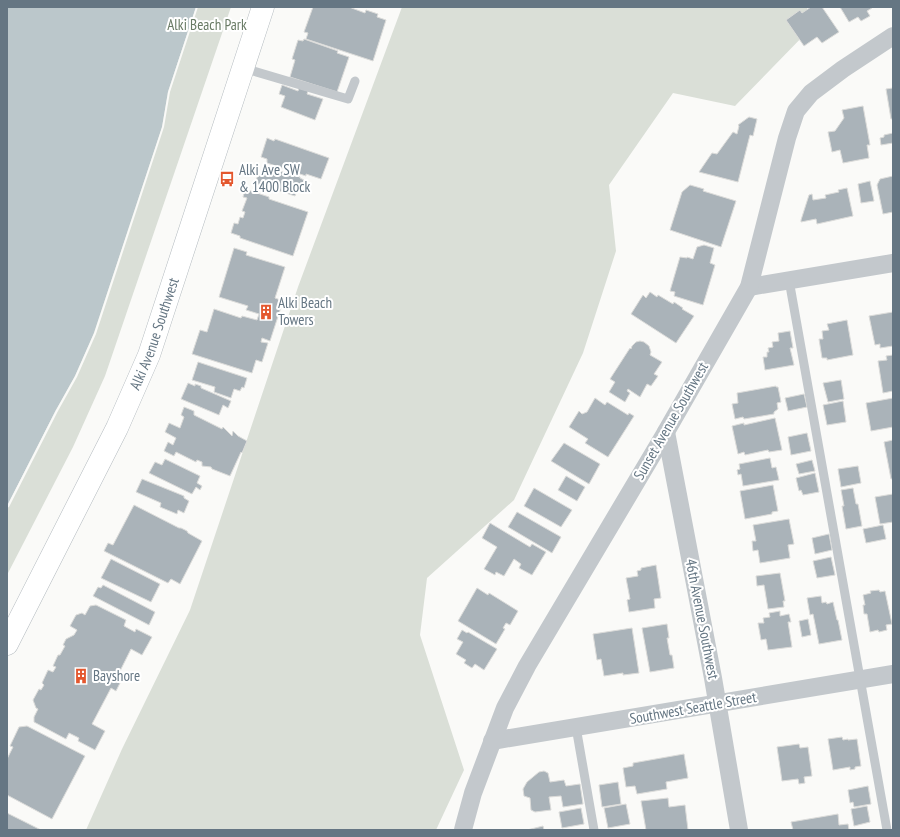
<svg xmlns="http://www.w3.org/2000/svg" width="900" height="837" viewBox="0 0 900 837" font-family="'PT Sans Narrow',sans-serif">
  <rect width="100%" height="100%" fill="#fafaf8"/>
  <g fill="#dadfd7">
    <polygon points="196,7 231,7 105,376 73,447 7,575 7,506 56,410 168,92"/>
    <polygon points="402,7 807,7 809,30 735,106 673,93 609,185 616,251 583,353 514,500 427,578 420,635 464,770 436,830 86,830 122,749 190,610 298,287"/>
  </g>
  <polygon fill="#bbc7cb" points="7,7 196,7 168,92 162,127 94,333 75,376 56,410 7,506"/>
  <polygon fill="#fafaf8" points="196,7 198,7 170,92 164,127 96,334 77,377 58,411 9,507 7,508 7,506 56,410 75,376 94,333 162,127 168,92"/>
  <g fill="#aab3b9" stroke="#dcdcda">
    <polygon points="313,7 349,7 365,13 366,10 378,14 377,17 386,20 373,61 306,39 308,33 304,32"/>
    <polygon points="811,7 822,7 839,32 822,43 817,37 804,46 786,20 800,10 802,13"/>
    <polygon points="840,7 872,7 872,8 867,11 870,16 861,21 858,17 849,22"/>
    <polygon points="304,39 338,51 337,53 349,57 337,92 290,77 295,60 292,59 298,40 303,41"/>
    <polygon points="282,85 298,91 299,88 308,91 307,94 323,99 315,120 281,107 285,96 279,94"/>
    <polygon points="893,88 893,120 893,119 891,119 886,89"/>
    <polygon points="863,106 870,145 867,145 869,158 843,163 840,150 832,152 828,132 835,131 844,118 842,110"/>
    <polygon points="749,117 757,119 753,136 750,135 738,182 699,172 712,153 717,154 733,132 737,134 739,126 738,125"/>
    <polygon points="893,133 893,143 881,145 880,138 884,137 884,135"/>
    <polygon points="267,138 274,141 275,139 329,158 321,179 306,174 306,176 267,163 267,159 261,157"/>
    <polygon points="266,167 300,177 300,178 304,180 301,189 298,188 295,196 255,183 258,175 263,176"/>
    <polygon points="893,176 893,212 883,214 877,185 880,179"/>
    <polygon points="870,181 874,201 861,203 858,184"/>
    <polygon points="690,185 704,189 703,191 736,201 721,247 670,230 682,192"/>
    <polygon points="847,188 853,216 817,224 816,219 801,222 801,220 809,195 812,194 813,200 826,198 825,195 839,192 838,190"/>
    <polygon points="245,189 269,197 269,199 308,212 293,256 240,238 240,236 231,233 234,223 238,224 240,217 243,218 245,212 242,211 247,198 243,197"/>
    <polygon points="704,245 714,248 710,263 715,265 703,305 674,296 675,292 670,291 680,257 687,258 687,257 693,259 697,247"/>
    <polygon points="234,248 247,252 246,255 285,267 275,298 283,301 270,341 262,338 261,342 268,343 262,362 256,360 252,373 192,354 200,330 207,332 214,309 241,318 242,316 257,320 259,314 246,310 248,306 219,297"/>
    <polygon points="650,292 657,297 658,295 673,304 674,302 683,308 682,309 694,316 676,343 631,314 643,295 646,298"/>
    <polygon points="893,312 893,346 880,348 880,344 875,345 869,316"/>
    <polygon points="847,320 853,355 827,360 827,358 822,358 819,339 823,339 822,331 829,330 827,324"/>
    <polygon points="790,331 793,348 790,348 794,365 765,370 763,357 767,357 767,352 769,352 768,348 773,347 772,342 779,341 778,333"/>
    <polygon points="640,341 644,342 649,346 651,352 650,355 662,362 654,374 658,376 651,386 647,384 640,397 628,389 627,391 630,393 625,402 609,392 615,382 610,379 630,348 631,349 632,346 636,342"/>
    <polygon points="893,355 893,391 883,393 878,361 887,360 886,356"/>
    <polygon points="198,362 247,378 244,388 242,387 240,391 234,389 231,398 214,392 215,387 192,380"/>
    <polygon points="841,380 844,399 828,402 823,383"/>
    <polygon points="188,383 195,386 195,384 201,386 201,388 231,401 228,408 223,405 219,415 181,399"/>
    <polygon points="776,386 776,387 778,387 781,402 777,403 778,409 774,412 774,414 744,419 743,417 735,419 732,404 738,403 737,393"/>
    <polygon points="804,394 807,407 788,411 785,398"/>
    <polygon points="595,398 605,405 607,402 628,415 629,413 634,416 608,457 585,443 588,439 569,427 579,411 582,414 587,412"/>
    <polygon points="893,398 893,427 871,431 866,403"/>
    <polygon points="843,401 846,422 827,425 823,405"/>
    <polygon points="184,407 194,411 194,415 222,429 223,427 232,436 233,431 238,436 247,441 242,453 241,452 230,476 212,469 211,467 202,466 202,462 197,460 196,462 176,452 174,456 164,451 168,442 173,445 176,438 165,432 169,423 180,428 184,417 181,415"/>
    <polygon points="775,418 782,450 769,452 768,450 745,455 744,452 738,454 732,426 744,423 744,425"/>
    <polygon points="807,433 811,451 791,455 788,437"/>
    <polygon points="893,440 893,479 891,479 884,442"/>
    <polygon points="564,443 600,464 589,484 551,461"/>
    <polygon points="770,458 772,468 776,467 779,480 743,486 741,474 738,475 737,470 740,469 739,464"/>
    <polygon points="165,459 200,476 197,483 202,486 200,490 196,487 192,494 149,473 155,462 162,465"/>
    <polygon points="812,460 815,471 799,474 796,464"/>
    <polygon points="858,466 861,483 841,487 838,469"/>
    <polygon points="815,473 819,492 803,495 801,490 799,491 796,478"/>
    <polygon points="566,476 585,487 577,501 558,490"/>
    <polygon points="142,479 184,496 184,498 189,501 184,513 178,510 177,514 160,507 161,503 136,492"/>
    <polygon points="773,485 778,511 772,512 772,514 745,519 740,491"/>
    <polygon points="534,488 572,510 561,527 524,506"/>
    <polygon points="853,488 856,504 858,504 862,526 846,529 842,506 844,506 841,490"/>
    <polygon points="893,494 893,522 880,524 875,497"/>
    <polygon points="134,505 179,528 181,528 187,531 188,533 202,541 180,584 171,579 168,583 104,551 108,543 113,545"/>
    <polygon points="517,512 561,537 552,553 508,527"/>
    <polygon points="789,519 794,544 788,545 790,558 760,563 758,550 753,551 752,541 756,541 753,525"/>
    <polygon points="490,523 530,547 532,544 546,552 532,575 519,568 521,564 514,559 504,576 496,572 495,575 484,569 497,547 482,538"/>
    <polygon points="883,525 886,539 866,543 863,529"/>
    <polygon points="829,534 832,550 815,554 812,538"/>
    <polygon points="831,557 835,575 817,578 813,561"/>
    <polygon points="111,559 160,584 151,602 101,578"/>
    <polygon points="656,565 661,598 654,599 655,608 629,612 627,600 630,599 626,578 638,576 637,571 641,570 641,568"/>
    <polygon points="780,573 785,601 783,601 784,607 768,609 764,585 757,586 756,576"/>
    <polygon points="103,585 155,612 149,625 93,596 98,587 101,588"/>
    <polygon points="477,588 488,595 489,593 518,611 510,625 506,623 503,628 505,629 496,644 458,621"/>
    <polygon points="879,590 880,592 885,591 892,624 886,625 887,630 879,632 878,630 870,632 867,614 864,614 863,605 865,605 863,595 871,593 870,591"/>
    <polygon points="821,596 822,603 826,602 827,604 833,602 837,620 838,620 842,640 819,644 813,614 810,615 807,598"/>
    <polygon points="96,605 126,620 124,626 135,632 136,629 152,637 142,655 131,649 115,681 120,683 116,691 111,688 92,724 105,731 95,750 78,741 79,738 69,733 66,739 34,722 34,717 38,709 36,708 33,700 39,689 41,690 44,685 42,683 48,670 53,672 56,667 53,666 58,655 60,655 65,646 63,645 66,639 74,635 77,630 70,626 76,615 82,613 85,615 90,606"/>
    <polygon points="780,611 780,616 789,614 791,622 788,622 792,647 768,650 766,639 761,640 758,623 764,623 763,618 770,617 769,613"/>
    <polygon points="808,619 811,635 802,637 799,621"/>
    <polygon points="667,624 669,638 667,638 670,655 672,655 674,668 650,672 642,628"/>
    <polygon points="632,628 639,673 623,675 623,673 604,676 601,659 597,660 593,634"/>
    <polygon points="462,630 467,633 468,632 497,649 484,670 475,664 472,668 464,663 466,660 456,654 463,642 457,639"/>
    <polygon points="27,726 85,756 52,819 7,795 7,759 13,747 10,746 19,727"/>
    <polygon points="842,737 843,740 848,739 848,740 857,739 861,766 855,767 855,769 850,770 850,767 833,770 828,739"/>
    <polygon points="799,744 800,748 808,747 812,776 804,777 805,783 799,784 798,779 782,781 777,747"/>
    <polygon points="684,754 688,778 666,782 667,789 637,794 635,786 626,787 623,768 633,766 633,763"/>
    <polygon points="544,771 548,773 550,782 564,780 566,786 580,784 583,804 563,807 561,796 549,797 551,810 535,812 531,810 530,798 524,796 523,789 527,782 539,772"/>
    <polygon points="618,782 621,804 602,807 599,785"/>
    <polygon points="868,786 871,804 854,807 853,802 850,803 848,790"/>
    <polygon points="668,798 669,807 685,805 688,830 646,830 641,801"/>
    <polygon points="626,804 630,824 608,828 604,808"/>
    <polygon points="867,806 870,822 854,826 851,809"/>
    <polygon points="581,808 584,824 562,828 559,812"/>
    <polygon points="7,813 41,830 7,830"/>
    <polygon points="838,814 839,825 848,824 849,830 793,830 791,822"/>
    <polygon points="543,826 544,830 527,830"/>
  </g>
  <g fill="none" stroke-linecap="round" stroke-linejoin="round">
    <defs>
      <g id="secondary">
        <path id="s1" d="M7,644L117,428L149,355L263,7"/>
      </g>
    </defs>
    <use href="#secondary" stroke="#b3babf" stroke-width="23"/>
    <g stroke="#c3c8cc" stroke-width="9">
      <polyline points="243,68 348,99 355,81"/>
      <polyline points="789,280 887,830"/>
      <polyline points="576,727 594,830"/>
    </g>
    <g stroke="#c3c8cc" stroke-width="18">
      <polyline points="749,287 893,263"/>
      <polyline points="666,432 713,678 739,830"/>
      <polyline points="492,741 893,674"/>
      <polyline points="463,830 464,826 473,793 505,708 527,666 663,437 749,287 787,138 796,111 811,93 843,69 893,36"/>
    </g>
    <use href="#secondary" stroke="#fff" stroke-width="22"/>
  </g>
  <defs>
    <symbol id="bus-bare" viewBox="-9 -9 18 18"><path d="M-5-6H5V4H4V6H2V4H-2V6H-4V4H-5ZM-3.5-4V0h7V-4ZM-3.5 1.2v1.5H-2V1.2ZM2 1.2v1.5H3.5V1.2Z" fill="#e4572e" stroke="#fff" stroke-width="2.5" paint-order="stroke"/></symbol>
    <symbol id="building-bare" viewBox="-9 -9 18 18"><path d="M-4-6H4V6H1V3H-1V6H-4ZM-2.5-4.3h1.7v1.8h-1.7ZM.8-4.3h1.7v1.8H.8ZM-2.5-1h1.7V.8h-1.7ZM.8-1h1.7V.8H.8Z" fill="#e4572e" stroke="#fff" stroke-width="2.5" paint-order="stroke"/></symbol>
  </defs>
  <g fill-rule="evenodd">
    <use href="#bus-bare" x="216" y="168" width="22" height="22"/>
    <use href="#building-bare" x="255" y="301" width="22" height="22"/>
    <use href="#building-bare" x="70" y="665" width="22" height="22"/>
  </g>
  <g text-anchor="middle" stroke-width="4" stroke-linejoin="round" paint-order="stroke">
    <g font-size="15" fill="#687a64" stroke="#fff">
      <text x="207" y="30">Alki Beach Park</text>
    </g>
    <g font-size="15" fill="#657683" stroke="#fff" text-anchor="start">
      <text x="239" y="175">Alki Ave SW<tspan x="239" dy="17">&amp; 1400 Block</tspan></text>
      <text x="278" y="308">Alki Beach<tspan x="278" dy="17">Towers</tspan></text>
      <text x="93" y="681">Bayshore</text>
    </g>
    <g font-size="15" fill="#657683" stroke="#fff">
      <text dy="5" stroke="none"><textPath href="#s1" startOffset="344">Alki Avenue Southwest</textPath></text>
      <text transform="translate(671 421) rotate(-60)" y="5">Sunset Avenue Southwest</text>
      <text transform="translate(702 619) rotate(79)" y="5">46th Avenue Southwest</text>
      <text transform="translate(693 708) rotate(-10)" y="5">Southwest Seattle Street</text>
    </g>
  </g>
  <rect width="900" height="837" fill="none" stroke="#657683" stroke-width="16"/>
</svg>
